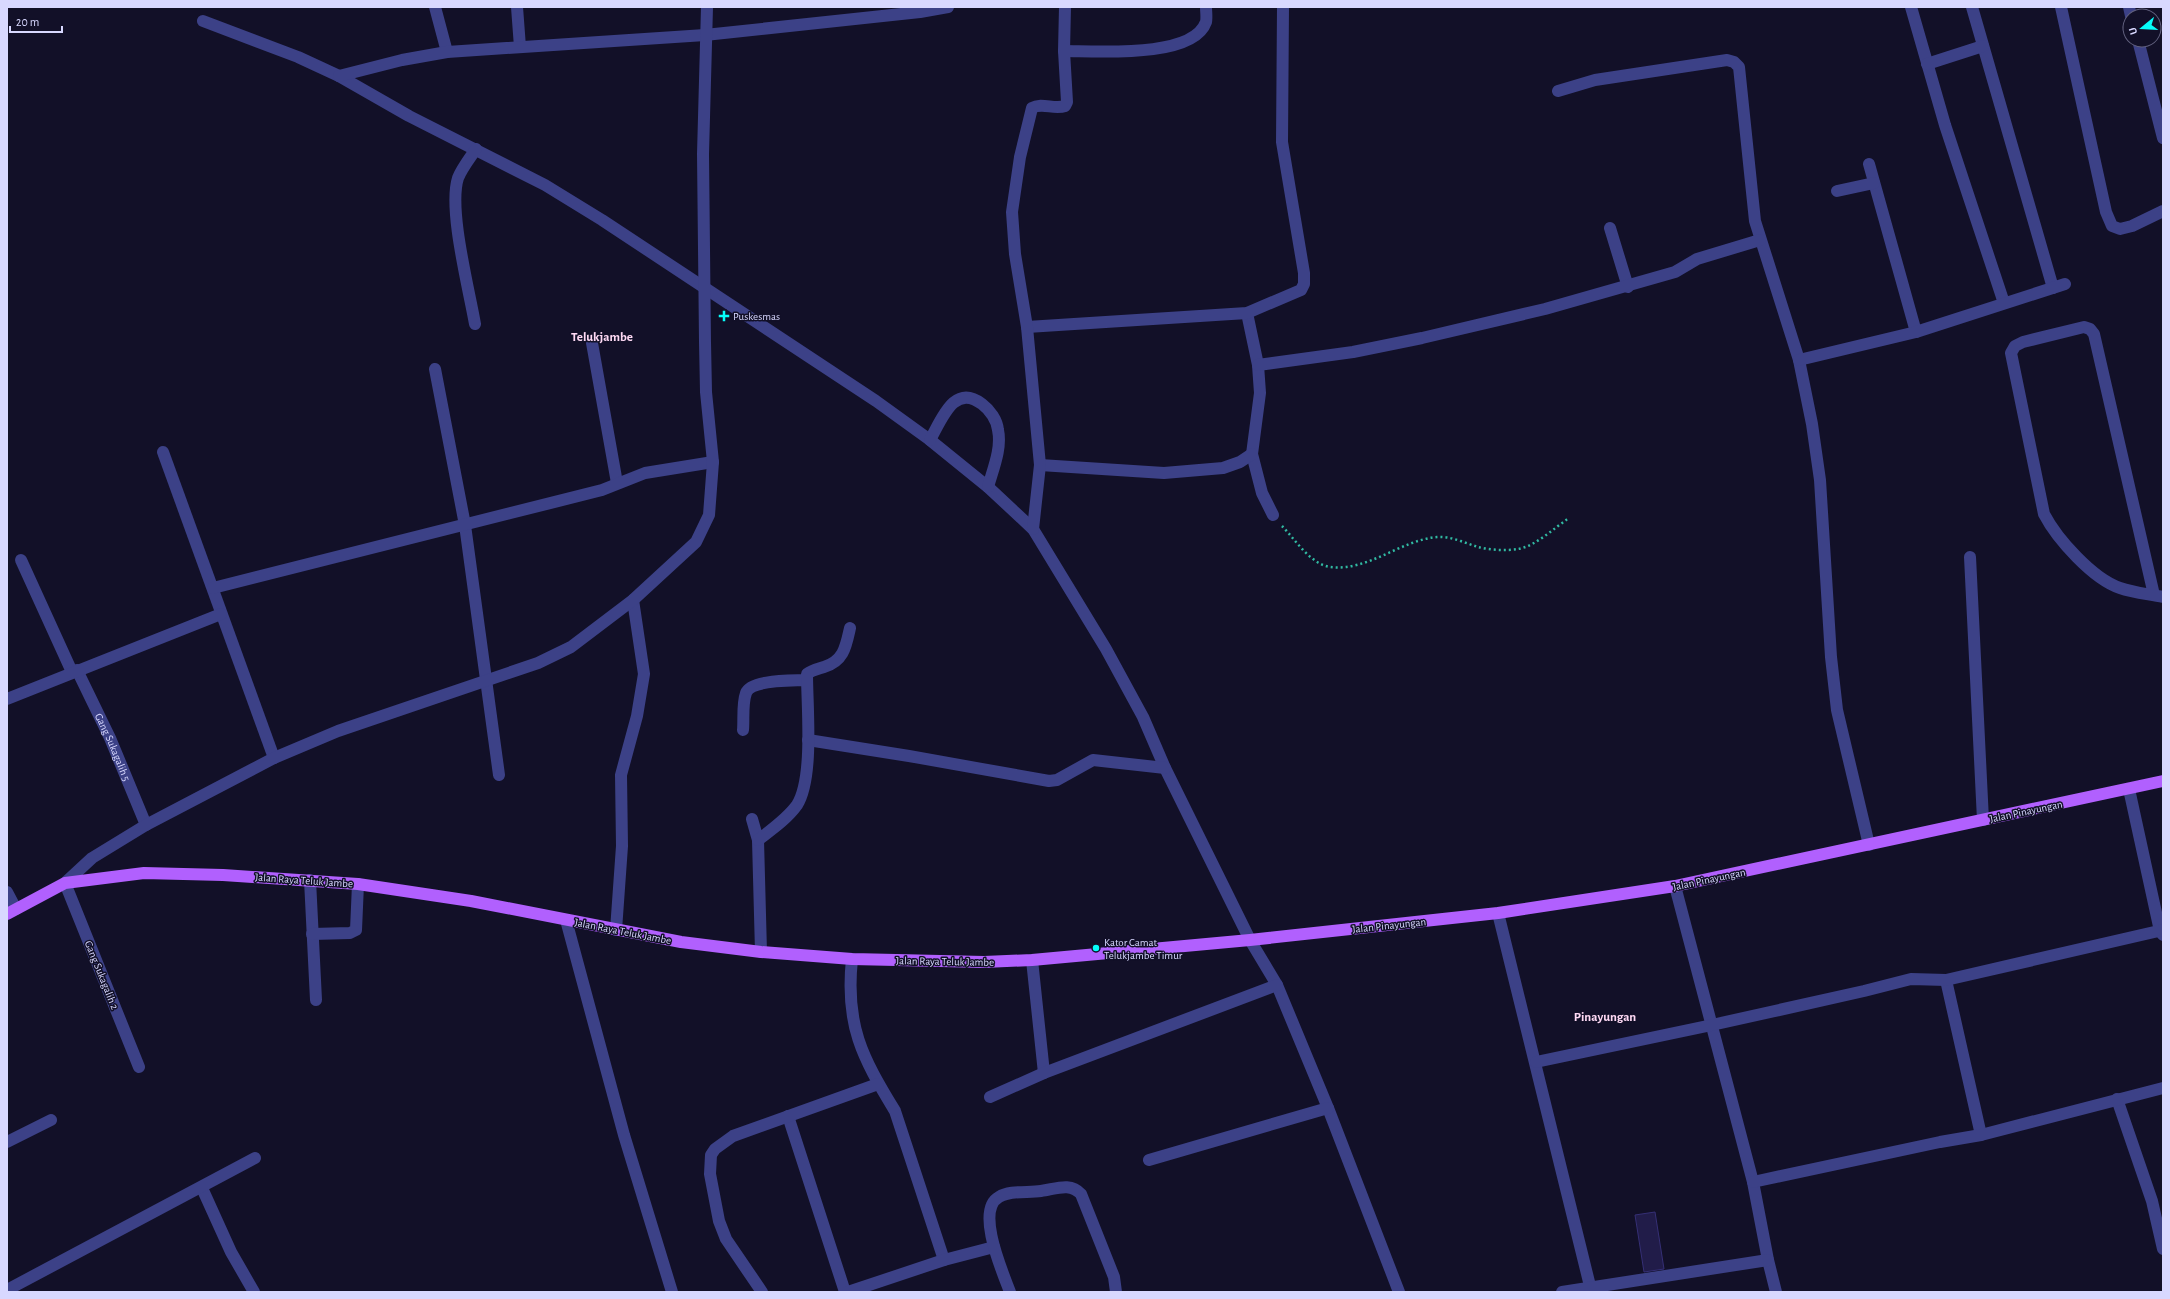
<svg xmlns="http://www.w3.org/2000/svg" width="2170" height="1299" viewBox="0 0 2170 1299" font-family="'Alegreya Sans',sans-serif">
  <rect width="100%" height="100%" fill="#121028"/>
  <polygon fill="#211c49" stroke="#352f75" points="1655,1212 1664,1269 1644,1272 1635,1215"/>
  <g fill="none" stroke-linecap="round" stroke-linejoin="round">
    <path stroke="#31baa2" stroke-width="2.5" stroke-dasharray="2 3" stroke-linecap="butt" d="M1282,526C1295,539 1310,564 1330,567C1367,572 1401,540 1437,537C1451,536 1465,543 1478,547C1490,550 1506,551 1518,549C1536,546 1554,528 1569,518"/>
    <g stroke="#3c4187" stroke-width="12">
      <polyline points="435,7 447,52"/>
      <polyline points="517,7 520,47"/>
      <polyline points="1911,7 1945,125 2004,303"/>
      <polyline points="1972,7 2053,288"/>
      <polyline points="2061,7 2106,212 2112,226 2120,229 2132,226 2163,211"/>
      <polyline points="2129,7 2131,16"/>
      <polyline points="203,21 298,57 339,76 409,116 545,185 602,220 876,401 930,440 988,487 1033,529 1106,649 1143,717 1165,768 1250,940 1277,985 1328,1108 1399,1292"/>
      <polyline points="2138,40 2163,138"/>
      <path d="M1064,51C1095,51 1193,59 1206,22C1207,18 1206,11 1206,7"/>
      <polyline points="1927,64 1983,46"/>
      <polyline points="339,76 402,60 447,52 705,35 920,12 948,7"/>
      <polyline points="1558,91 1595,80 1727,60 1734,62 1739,67 1755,221 1799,360 1812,424 1820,480 1831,657 1837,710 1869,845"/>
      <polyline points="1869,164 1916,332"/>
      <polyline points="1837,191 1874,183"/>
      <polyline points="1610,228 1628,287"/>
      <polyline points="1247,313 1258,365 1260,393 1252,454 1262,493 1273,515"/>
      <path d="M475,324C469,289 448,209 458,178C462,168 470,158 476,149"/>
      <polyline points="1027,327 1247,313 1301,290 1304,284 1304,273 1282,142 1283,7"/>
      <polyline points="592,343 617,483"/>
      <polyline points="1799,360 1916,332 2065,284"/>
      <polyline points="1258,365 1353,352 1422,338 1545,309 1675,272 1697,259 1760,240"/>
      <polyline points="435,369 465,525 499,775"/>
      <path d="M930,440C942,419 954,383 982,404C990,410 997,420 998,430C1002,448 993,469 988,487"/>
      <polyline points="163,452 274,758"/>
      <polyline points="1040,465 1164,473 1223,468 1240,462 1252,454"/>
      <path d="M1033,529L1040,465L1027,327L1015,254L1012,212L1020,157L1032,108C1042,102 1054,110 1065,106L1067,102L1064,51L1065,7"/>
      <polyline points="1970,557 1983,820"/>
      <polyline points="21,560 72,672"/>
      <polyline points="213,588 602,490 645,473 713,462"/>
      <path d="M2154,595L2094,334L2090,329L2084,327L2023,342L2015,346L2011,353L2044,514C2057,539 2093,579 2120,588C2134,593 2149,594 2163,597"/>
      <path id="s1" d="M77,670L110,738L146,825"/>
      <polyline points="7,699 221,614"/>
      <path d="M743,730C744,719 742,704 746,693C751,679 794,681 807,680"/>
      <polyline points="808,740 909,756 1049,781 1057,780 1093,760 1165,768"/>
      <polyline points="2129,789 2160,931 2163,935"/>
      <polyline points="752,819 758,840 761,952"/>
      <path d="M758,840C771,830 787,819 797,805C814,778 807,707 807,674C812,670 818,669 824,667C844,661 846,646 850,628"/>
      <polyline points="310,880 316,1000"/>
      <polyline points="1675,886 1753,1182 1768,1260 1776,1292"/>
      <polyline points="7,892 16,909"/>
      <polyline points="1498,913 1590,1286"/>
      <polyline points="566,920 624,1135 672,1292"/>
      <polyline points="616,930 622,846 621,775 637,716 644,674 633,600"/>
      <polyline points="312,934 350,933 356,930 358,884"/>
      <path d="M852,959C845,1025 862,1057 895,1111L944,1260"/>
      <polyline points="1032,960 1044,1073"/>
      <polyline points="1946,980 1981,1135"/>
      <polyline points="1536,1062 1712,1025 1864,991 1911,979 1946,980 2163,930"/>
      <polyline points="139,1067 65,883 92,858 146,825 274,758 338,731 538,663 571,647 633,600 696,542 709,515 713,462 706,392 705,342 703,154 707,7"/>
      <polyline points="990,1097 1044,1073 1277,985"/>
      <polyline points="2117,1099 2152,1201 2163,1249"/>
      <polyline points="788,1116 845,1292"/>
      <polyline points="7,1142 51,1120"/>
      <polyline points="1149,1160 1328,1108"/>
      <polyline points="1753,1182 1940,1142 1981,1135 2163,1088"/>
      <polyline points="202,1188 231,1252 254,1292"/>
      <polyline points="7,1290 255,1158"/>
      <polyline points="762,1292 726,1239 719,1221 710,1174 711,1155 715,1149 733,1136 878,1084"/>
      <polyline points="848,1292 944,1260 994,1247"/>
      <path d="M1010,1292C1003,1273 975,1210 999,1197C1010,1190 1028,1193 1041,1191C1056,1189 1070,1182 1081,1194L1114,1277L1116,1292"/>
      <polyline points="1562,1292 1768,1260"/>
    </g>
    <polyline stroke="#b160fe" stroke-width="12" points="7,914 65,883 144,873 223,875 358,884 471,901 681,942 761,952 852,959 984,962 1032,960 1250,940 1498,913 1675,886 2163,781"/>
  </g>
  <g fill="#06fdfa" stroke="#121028" stroke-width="1.5">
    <path d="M722 310h4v4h4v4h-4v4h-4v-4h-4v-4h4z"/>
    <circle cx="1096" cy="948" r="4"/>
  </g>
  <g text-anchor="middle" stroke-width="3" stroke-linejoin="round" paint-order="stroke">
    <g font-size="11" fill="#d8d8ff" stroke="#121028" text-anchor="start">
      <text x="733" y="320">Puskesmas</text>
      <text x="1104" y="946">Kator Camat<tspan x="1104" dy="13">Telukjambe Timur</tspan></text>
    </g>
    <g font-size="11" fill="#d8d8ff" stroke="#121028">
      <text dy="4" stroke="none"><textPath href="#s1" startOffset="85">Gang Sukagalih 5</textPath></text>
      <text transform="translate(2026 811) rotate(-12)" y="4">Jalan Pinayungan</text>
      <text transform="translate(1709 879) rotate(-12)" y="4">Jalan Pinayungan</text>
      <text transform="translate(304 880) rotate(4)" y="4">Jalan Raya Teluk Jambe</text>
      <text transform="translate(1389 925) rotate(-6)" y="4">Jalan Pinayungan</text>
      <text transform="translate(623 931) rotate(11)" y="4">Jalan Raya Teluk Jambe</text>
      <text transform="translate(945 961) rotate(1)" y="4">Jalan Raya Teluk Jambe</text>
      <text transform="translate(102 975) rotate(68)" y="4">Gang Sukagalih 2</text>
    </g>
    <g font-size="13" font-weight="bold" fill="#ffdaf5" stroke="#121028">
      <text x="602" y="341">Telukjambe</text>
      <text x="1605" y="1021">Pinayungan</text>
    </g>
  </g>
  <rect width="2170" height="1299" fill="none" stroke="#d8d8ff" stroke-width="16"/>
  <g transform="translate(2142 28) rotate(252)"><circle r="19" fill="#121028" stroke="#61607e"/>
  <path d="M0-3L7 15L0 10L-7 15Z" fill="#06fdfa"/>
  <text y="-6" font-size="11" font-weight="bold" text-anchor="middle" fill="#d8d8ff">U</text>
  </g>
  <path d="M10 26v6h52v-6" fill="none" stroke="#d8d8ff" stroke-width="2"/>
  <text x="16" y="26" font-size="12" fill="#d8d8ff" stroke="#121028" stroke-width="3" paint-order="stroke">20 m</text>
</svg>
